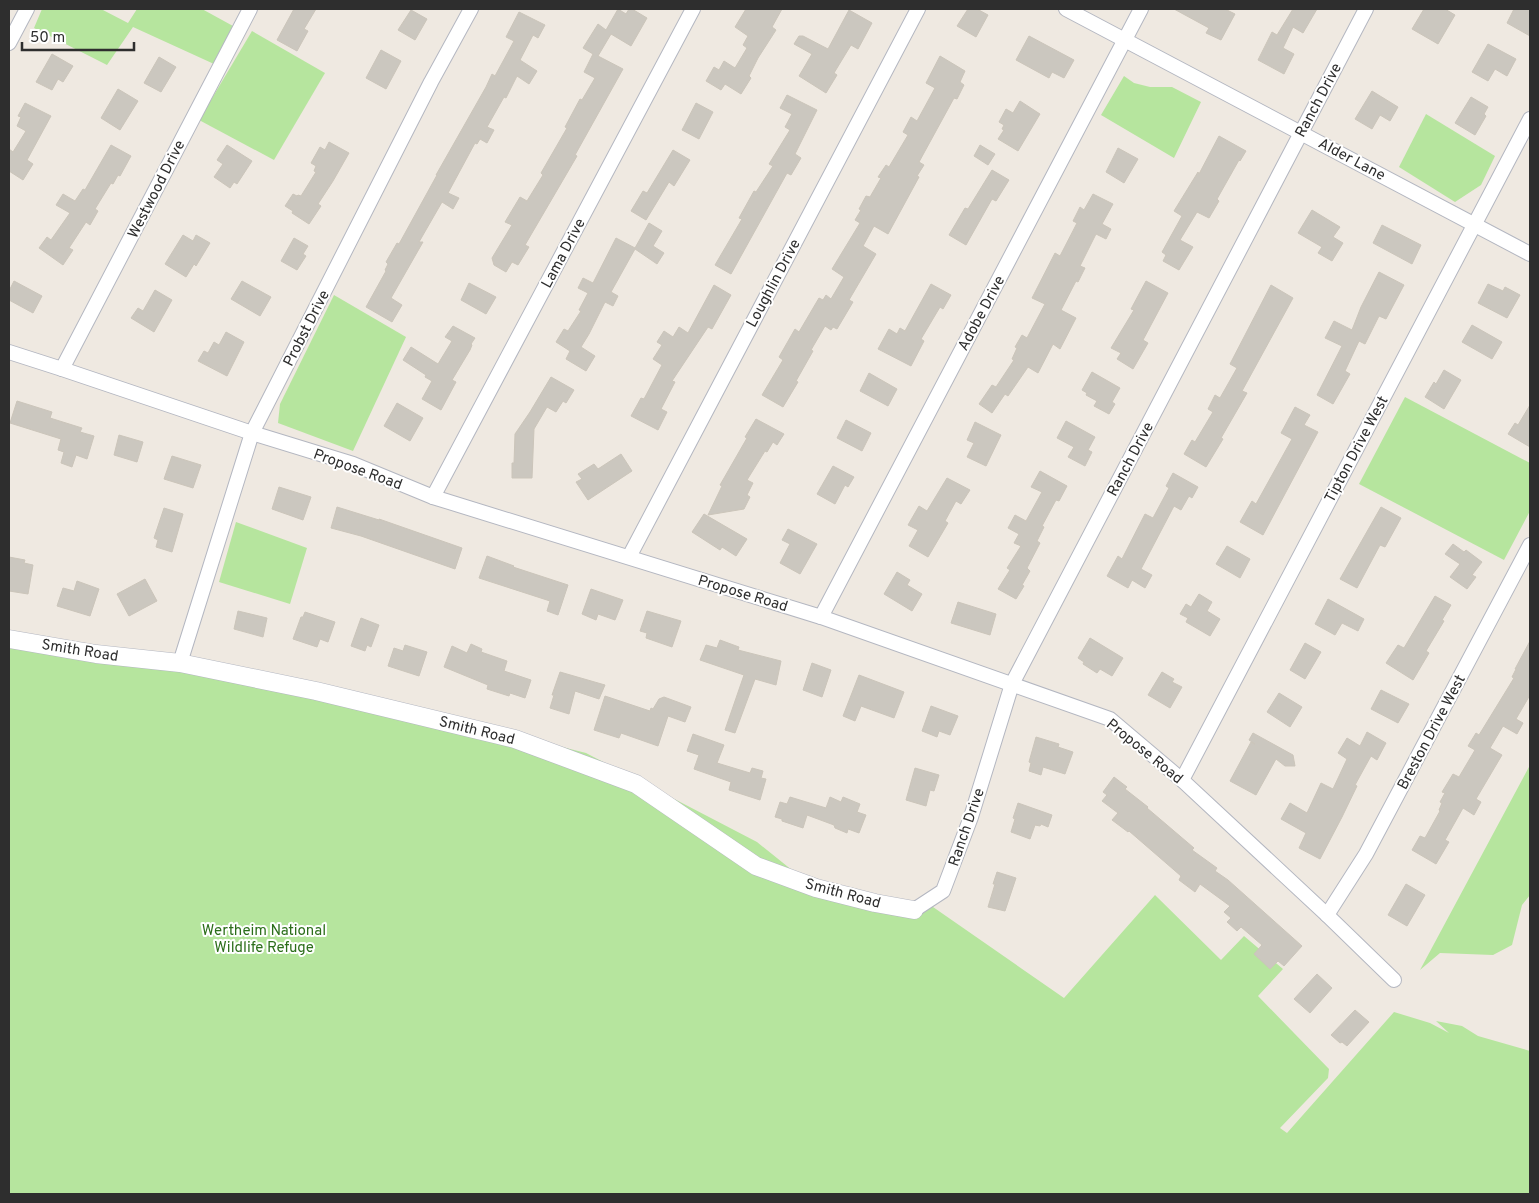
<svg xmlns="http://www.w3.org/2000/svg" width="1539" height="1203" viewBox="0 0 1539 1203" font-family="Overpass,sans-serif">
  <rect width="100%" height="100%" fill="#efe9e1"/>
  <g fill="#b6e59e">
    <polygon points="42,9 101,9 128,23 137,9 202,9 233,26 214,64 133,27 107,65 34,28"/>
    <polygon points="252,31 325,73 274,160 199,120"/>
    <polygon points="1124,76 1134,83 1150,87 1172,87 1201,102 1174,158 1101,115"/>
    <polygon points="1426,114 1495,156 1481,185 1455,202 1399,167"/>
    <polygon points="334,295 406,337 353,451 278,423 280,404"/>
    <polygon points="1405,397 1530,463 1530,511 1504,560 1359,484"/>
    <polygon points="236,522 307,548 290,604 219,582"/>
    <polygon points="9,643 372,699 586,753 757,842 813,887 839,897 933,907 1064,998 1155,895 1221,960 1244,936 1283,969 1258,996 1329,1069 1328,1078 1280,1128 1287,1133 1394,1012 1430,1023 1449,1033 1436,1021 1462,1026 1478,1036 1530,1051 1530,1194 9,1194"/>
    <polygon points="1530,765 1530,895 1522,905 1512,945 1493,955 1440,953 1420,970"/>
  </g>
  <g fill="#cbc7bf" stroke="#cbc5ba">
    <polygon points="294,9 316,9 304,29 308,31 297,51 277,40"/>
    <polygon points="618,9 626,14 629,9 632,9 647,18 631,46 611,34 598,56 623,69 575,155 577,156 525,245 529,247 518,265 512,262 506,272 494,265 492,258 512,225 505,222 520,197 527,201 543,175 541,173 567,128 565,127 580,99 582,100 595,78 584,72 593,54 583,48 598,24 606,30"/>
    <polygon points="746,9 782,9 772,27 776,30 758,58 749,76 751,78 741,94 725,84 721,90 706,81 714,67 719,70 724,61 735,68 747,48 743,45 748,36 735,27"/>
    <polygon points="968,9 977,9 988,15 976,37 957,26"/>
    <polygon points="1174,9 1225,9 1235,14 1221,40 1206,33 1209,28"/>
    <polygon points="1293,9 1317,9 1303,33 1293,27 1283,48 1294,54 1284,74 1258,60 1272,32 1277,35"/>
    <polygon points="1424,9 1445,9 1455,15 1438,44 1412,29"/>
    <polygon points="1514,9 1530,9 1530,36 1507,23"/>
    <polygon points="411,10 427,19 415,40 398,30"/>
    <polygon points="849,10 872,23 858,49 851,45 834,73 837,75 826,93 799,76 812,54 794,44 799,36 803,36 828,49"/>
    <polygon points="519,12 545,25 538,38 533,35 520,60 537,71 529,84 517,76 506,98 504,97 487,127 494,130 487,143 480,139 477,144 475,143 448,193 459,198 453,209 442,202 419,242 423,242 391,298 402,305 392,322 366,307 386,271 385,270 388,264 386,262 397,243 399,244 437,175 436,175 486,87 492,74 495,76 514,41 506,37"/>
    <polygon points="1029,36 1074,60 1064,78 1052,72 1049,78 1016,60"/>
    <polygon points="1488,44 1516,59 1507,76 1495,69 1488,81 1472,72"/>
    <polygon points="381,50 401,61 386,89 366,78"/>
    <polygon points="52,54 73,66 63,82 58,79 52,90 36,82"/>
    <polygon points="940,56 965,71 960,82 964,85 957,99 954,98 919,162 924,165 917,176 919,177 888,234 874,226 863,246 876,254 849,300 853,302 837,329 833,327 831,330 825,326 811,350 813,351 796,381 798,382 783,407 762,395 783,360 779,357 795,329 799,332 819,298 823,300 826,295 831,299 844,277 832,269 860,223 855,220 861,210 859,209 866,196 870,197 881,178 878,177 886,165 889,167 908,135 903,132 911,117 917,121 935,88 926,83"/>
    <polygon points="159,57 176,67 161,92 144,83"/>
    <polygon points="118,89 138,101 120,130 101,118"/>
    <polygon points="1372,91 1398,107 1390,121 1380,115 1372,129 1355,119"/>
    <polygon points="787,95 817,110 795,154 801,158 791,175 787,173 731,274 715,265 742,219 739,218 754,191 756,192 773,166 769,164 790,130 785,127 792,114 780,108"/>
    <polygon points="1471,97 1488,107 1484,114 1486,116 1475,135 1455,123"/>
    <polygon points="1020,101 1040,114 1018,151 998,139 1004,130 1002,129 1004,125 999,122 1006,109 1013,113"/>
    <polygon points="25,103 51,116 27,160 33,164 23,180 9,171 9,149 13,152 26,131 17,126 21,117 18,116"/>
    <polygon points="696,103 713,112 699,139 682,130"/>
    <polygon points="1219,136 1246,151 1240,161 1239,160 1217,199 1219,201 1209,218 1197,212 1180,240 1193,247 1179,270 1163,261 1166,255 1162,252 1182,216 1174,211 1198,172 1199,174"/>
    <polygon points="329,142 349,153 333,181 318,204 321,206 309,224 292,213 293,211 285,206 293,194 297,196 298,195 301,196 316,172 314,171 316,166 311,163 320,147 325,150"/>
    <polygon points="111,145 131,156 120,176 118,175 113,184 111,183 95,209 98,211 90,225 86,222 69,248 73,250 63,265 39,248 47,237 51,240 70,213 56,205 63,194 75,201 83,189 85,190"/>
    <polygon points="227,145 252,161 237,184 234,182 230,188 214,177 223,164 217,160"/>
    <polygon points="980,145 995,154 988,165 974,156"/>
    <polygon points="1118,148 1138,159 1124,183 1106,172"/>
    <polygon points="673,150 690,160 674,186 669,182 646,220 631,211 643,191 647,193"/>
    <polygon points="992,170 1009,180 996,201 992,199 966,245 949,235 965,208 968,209"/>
    <polygon points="1093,194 1113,204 1102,224 1111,229 1106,239 1096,234 1080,266 1085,268 1078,282 1076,281 1061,310 1076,318 1060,349 1053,344 1038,373 1028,367 1008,396 1005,394 992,413 979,404 992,385 996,387 1014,360 1012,359 1017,348 1015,347 1022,335 1027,338 1045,304 1032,298 1055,253 1060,256 1077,223 1073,221 1080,207 1084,210"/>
    <polygon points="1312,210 1340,227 1333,237 1343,243 1332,261 1318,253 1322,247 1298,233"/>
    <polygon points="649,223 662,231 653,246 664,253 657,264 635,249 611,292 618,296 613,306 605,302 589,334 581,347 595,356 586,371 566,359 570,351 556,342 564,329 568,331 581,311 579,310 588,293 578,288 583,278 593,283 616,238 635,248"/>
    <polygon points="1382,225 1421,245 1412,264 1373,243"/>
    <polygon points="183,235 193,241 196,235 210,243 196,266 194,264 186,277 165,264"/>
    <polygon points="294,238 308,246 303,254 306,256 297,270 281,261"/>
    <polygon points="1379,272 1404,285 1386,319 1379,316 1365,344 1359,341 1345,371 1350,374 1333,404 1317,395 1342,346 1325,338 1334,321 1352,330 1361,307"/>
    <polygon points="14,281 42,296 33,313 9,300 9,291"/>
    <polygon points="242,281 271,297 260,316 231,299"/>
    <polygon points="1146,281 1168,293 1143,340 1148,343 1133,369 1117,359 1121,353 1111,348 1134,310 1131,309"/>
    <polygon points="469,283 496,297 486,314 461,300"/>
    <polygon points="931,284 951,295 943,309 940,307 921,339 924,341 911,366 878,349 889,329 897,334 900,328 905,331"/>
    <polygon points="1488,284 1503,291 1505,287 1520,295 1507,318 1478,303"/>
    <polygon points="714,285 731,295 712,329 708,327 672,381 675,382 661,409 667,412 658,430 631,416 641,398 644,399 662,365 653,359 662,345 657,342 664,331 673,337 679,327 688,333"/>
    <polygon points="1271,285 1293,298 1242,391 1247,393 1221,438 1223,439 1206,467 1184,454 1192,440 1195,442 1213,412 1208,409 1215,395 1220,398 1237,368 1230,364"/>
    <polygon points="155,290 172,300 154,332 131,318 138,308 143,311"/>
    <polygon points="1472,325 1502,342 1492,359 1462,342"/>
    <polygon points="453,326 475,338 471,344 472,345 470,350 452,380 456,382 441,410 422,399 432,381 425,377 426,375 403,360 411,347 438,364 452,341 445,337"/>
    <polygon points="226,332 244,342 227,376 198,361 204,351 208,353 214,342 219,345"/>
    <polygon points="1444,370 1461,380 1444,409 1425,397 1434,382 1436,384"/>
    <polygon points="1092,372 1120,388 1112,402 1115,404 1109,414 1094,406 1097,401 1086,395 1087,393 1082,390"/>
    <polygon points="869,373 897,389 888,406 860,391"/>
    <polygon points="551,377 574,390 566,403 563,401 556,412 547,407 534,429 532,478 512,478 512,463 514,463 515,434 530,412"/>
    <polygon points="17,401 52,412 50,418 82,428 80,432 94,436 87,459 76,455 72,467 61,463 64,452 58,450 61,439 10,423"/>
    <polygon points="397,403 423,418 410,441 384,426"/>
    <polygon points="1530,405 1530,447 1508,434 1515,423 1518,425"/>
    <polygon points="1295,407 1310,415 1304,425 1318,432 1263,535 1240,522 1252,501 1256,504 1292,439 1281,433"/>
    <polygon points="756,419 784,434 777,445 773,442 767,452 765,451 747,480 753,483 747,495 750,497 744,509 708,515 722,486 720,485 747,438 745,437"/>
    <polygon points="846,420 871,433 862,451 837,438"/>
    <polygon points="1066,421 1095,437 1088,450 1092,452 1085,466 1068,457 1074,447 1057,438"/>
    <polygon points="975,422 1001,435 986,466 967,457 974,443 967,440"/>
    <polygon points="119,435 143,442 137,462 114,455"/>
    <polygon points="621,454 632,471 588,500 576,482 582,479 578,474 594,464 598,469"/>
    <polygon points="172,456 201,465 193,488 164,479"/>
    <polygon points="833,466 854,477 848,487 845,485 835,504 817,494"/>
    <polygon points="1040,471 1067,486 1059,501 1056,500 1042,526 1044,527 1037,541 1040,543 1027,568 1030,571 1022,585 1024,586 1016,599 998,589 1010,570 1007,568 1021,546 1014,543 1019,534 1008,528 1015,515 1026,521 1042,492 1031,487"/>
    <polygon points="1173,473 1198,487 1192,498 1189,496 1181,510 1174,506 1141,569 1152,575 1145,588 1132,580 1128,588 1107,576 1118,556 1122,559 1145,514 1153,518 1169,488 1166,486"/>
    <polygon points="947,478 970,490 961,504 956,501 945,521 948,523 928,557 909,546 918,530 908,525 919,506 927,511"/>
    <polygon points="279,487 311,497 303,520 272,509"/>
    <polygon points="337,507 379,520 379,519 462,548 455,569 361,536 331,528"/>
    <polygon points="1381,507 1401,518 1385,547 1380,545 1357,588 1340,579"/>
    <polygon points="164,508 183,514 172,552 156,547 158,540 154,538"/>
    <polygon points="704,514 747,539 736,556 722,547 720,550 692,532"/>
    <polygon points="788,529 817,544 800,574 780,563 790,544 782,540"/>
    <polygon points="1453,544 1464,552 1466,550 1482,562 1472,575 1476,577 1467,589 1450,577 1460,564 1445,554"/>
    <polygon points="1227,546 1250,559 1240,578 1216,564"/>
    <polygon points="487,556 514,566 513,567 568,585 558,615 547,611 550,601 479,578"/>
    <polygon points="9,557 25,560 24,563 33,565 28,594 9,591"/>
    <polygon points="897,572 910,580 907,585 922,594 912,611 884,594"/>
    <polygon points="145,579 157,601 129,616 117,594"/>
    <polygon points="77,581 99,589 90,616 57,606 63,588 74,591"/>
    <polygon points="591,589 623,600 615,620 598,614 596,620 582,614"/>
    <polygon points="1199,594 1212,602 1207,611 1220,619 1210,636 1186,622 1188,618 1180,614 1186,604 1191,607"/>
    <polygon points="1435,596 1451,605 1442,620 1444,621 1426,651 1429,653 1413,680 1386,663 1398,645 1404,648"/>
    <polygon points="1328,599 1364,619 1358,631 1342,623 1335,635 1315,624"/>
    <polygon points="958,602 996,614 990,635 951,623"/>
    <polygon points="238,611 267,618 263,637 234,629"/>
    <polygon points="647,611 681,621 672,647 646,638 647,633 640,631"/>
    <polygon points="305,612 335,622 328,642 320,639 317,647 293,639 301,617 303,617"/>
    <polygon points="361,618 379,625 371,647 367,645 365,651 351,646"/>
    <polygon points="1090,638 1123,658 1112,676 1100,669 1097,673 1083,664 1084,662 1078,658"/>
    <polygon points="720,640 739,647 738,650 781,661 776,685 755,679 735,733 725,730 744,675 700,660 706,645 717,648"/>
    <polygon points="1530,641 1530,695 1516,719 1523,723 1517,734 1503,726 1490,748 1502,755 1476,799 1481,802 1474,815 1463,808 1445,840 1449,842 1436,864 1412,850 1420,836 1425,838 1440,811 1439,810 1442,803 1440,802 1445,793 1442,792 1453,774 1459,777 1475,750 1468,746 1476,733 1479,735 1514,678 1512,677 1516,669 1515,669"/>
    <polygon points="1305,643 1321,652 1305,679 1290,670"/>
    <polygon points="471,644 482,649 481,652 507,661 504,671 531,680 525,698 510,693 509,696 487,689 488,685 444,667 452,646 467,653"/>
    <polygon points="405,645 427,652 419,676 388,666 394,648 403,651"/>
    <polygon points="812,663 831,670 822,697 803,690"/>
    <polygon points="560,672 605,685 599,699 575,691 569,714 550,708 554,695 552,695"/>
    <polygon points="1162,672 1174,679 1172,682 1182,687 1170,708 1148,695"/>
    <polygon points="859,675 904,692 894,718 861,706 855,721 843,716"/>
    <polygon points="1381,690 1409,704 1398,723 1371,709"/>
    <polygon points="1279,693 1302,707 1290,727 1267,712"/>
    <polygon points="605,696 650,711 651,708 653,709 659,699 664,697 691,707 685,722 668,716 658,746 621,733 619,738 594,730"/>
    <polygon points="931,706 958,716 950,735 939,731 937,737 922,731"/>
    <polygon points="1367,732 1386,743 1377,760 1371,756 1355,785 1357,786 1342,817 1320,859 1299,848 1306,833 1281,819 1290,803 1307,813 1321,783 1333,789 1347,759 1338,753 1347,738 1360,746"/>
    <polygon points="1253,733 1293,755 1295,766 1285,766 1276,759 1256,795 1230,781 1251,742 1255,744 1249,740"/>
    <polygon points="693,734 724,745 717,763 750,773 752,768 763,771 761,778 766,779 760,800 729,790 731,782 694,769 699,755 687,751"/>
    <polygon points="1036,737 1059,744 1058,747 1073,752 1065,774 1043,767 1041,775 1029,771 1031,763 1029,762"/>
    <polygon points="915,768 939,775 934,791 930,790 926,806 906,800"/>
    <polygon points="1114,777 1127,787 1125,789 1148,807 1147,808 1194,848 1192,850 1217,868 1215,871 1228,880 1302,946 1284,966 1278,961 1270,969 1254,954 1262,945 1241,927 1237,931 1227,922 1231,918 1224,912 1230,906 1200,884 1195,892 1179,880 1181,876 1129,831 1128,832 1112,820 1118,813 1102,801 1107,795 1103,792"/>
    <polygon points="790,797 826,808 830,797 841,802 843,797 860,804 857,812 866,815 859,833 848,829 847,833 835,828 834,825 807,815 803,828 782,821 782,819 775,817 780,802 787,804"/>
    <polygon points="1018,803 1052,815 1048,827 1041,824 1040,826 1035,825 1030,839 1011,832 1015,819 1013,818"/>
    <polygon points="997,872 1016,878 1005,911 988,907 995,884 993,884"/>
    <polygon points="1406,884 1425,895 1407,926 1388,915"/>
    <polygon points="1317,974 1332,988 1310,1013 1294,999"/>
    <polygon points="1355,1010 1369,1022 1347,1046 1342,1042 1340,1043 1331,1035"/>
  </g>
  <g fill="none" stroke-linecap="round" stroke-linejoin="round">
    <defs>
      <g id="minor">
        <polyline points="1066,9 1530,254"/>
        <polyline points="9,43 27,9"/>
        <polyline points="9,352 62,369 252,433 353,464 433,497 821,617 1110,719 1182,780 1327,915 1394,980"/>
        <polyline points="62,369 250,9"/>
        <polyline points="433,497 693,9"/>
        <polyline points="629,557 918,9"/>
        <polyline points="821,617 1141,9"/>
        <polyline points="180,663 252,433 431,82 471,9"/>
        <polyline points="1182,780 1530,119"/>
        <polyline points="914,910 943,891 971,817 1012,684 1366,9"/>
        <polyline points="1327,915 1366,854 1530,545"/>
      </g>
      <polyline id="tertiary" points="9,639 96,654 180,663 316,691 515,739 636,784 756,866 816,888 875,903 914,910"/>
    </defs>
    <use href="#minor" stroke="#b4b7c1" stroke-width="16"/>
    <use href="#tertiary" stroke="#b4b7c1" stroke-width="19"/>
    <use href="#minor" stroke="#fff" stroke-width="14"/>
    <use href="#tertiary" stroke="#fff" stroke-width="18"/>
  </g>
  <g text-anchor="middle" stroke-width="4" stroke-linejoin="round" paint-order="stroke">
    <g font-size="15" fill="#2e2e2e" stroke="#fff">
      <text transform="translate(1318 100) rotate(-62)" y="5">Ranch Drive</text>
      <text transform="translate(1352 159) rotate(28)" y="5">Alder Lane</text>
      <text transform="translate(156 189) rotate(-63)" y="5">Westwood Drive</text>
      <text transform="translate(563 253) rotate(-62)" y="5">Lama Drive</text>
      <text transform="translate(773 283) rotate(-62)" y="5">Loughlin Drive</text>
      <text transform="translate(981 313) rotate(-62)" y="5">Adobe Drive</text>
      <text transform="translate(306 328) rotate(-63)" y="5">Probst Drive</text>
      <text transform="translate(1356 449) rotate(-62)" y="5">Tipton Drive West</text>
      <text transform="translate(1130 459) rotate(-62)" y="5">Ranch Drive</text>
      <text transform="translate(358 469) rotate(20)" y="5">Propose Road</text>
      <text transform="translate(743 593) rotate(17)" y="5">Propose Road</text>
      <text transform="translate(80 650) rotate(9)" y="5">Smith Road</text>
      <text transform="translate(477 730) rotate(14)" y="5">Smith Road</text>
      <text transform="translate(1431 732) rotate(-62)" y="5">Breston Drive West</text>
      <text transform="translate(1145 751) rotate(39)" y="5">Propose Road</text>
      <text transform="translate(966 827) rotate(-71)" y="5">Ranch Drive</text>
      <text transform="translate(843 893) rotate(15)" y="5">Smith Road</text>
    </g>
    <g font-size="15" fill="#2c6e1b" stroke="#fff">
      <text x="264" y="935">Wertheim National<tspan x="264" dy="17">Wildlife Refuge</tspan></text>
    </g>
  </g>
  <rect width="1539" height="1203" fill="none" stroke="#2e2e2e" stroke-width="20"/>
  <path d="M22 42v8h112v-8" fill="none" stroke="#2e2e2e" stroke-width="2.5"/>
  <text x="30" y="42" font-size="15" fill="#2e2e2e" stroke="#ffffff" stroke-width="4" paint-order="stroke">50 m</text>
</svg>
